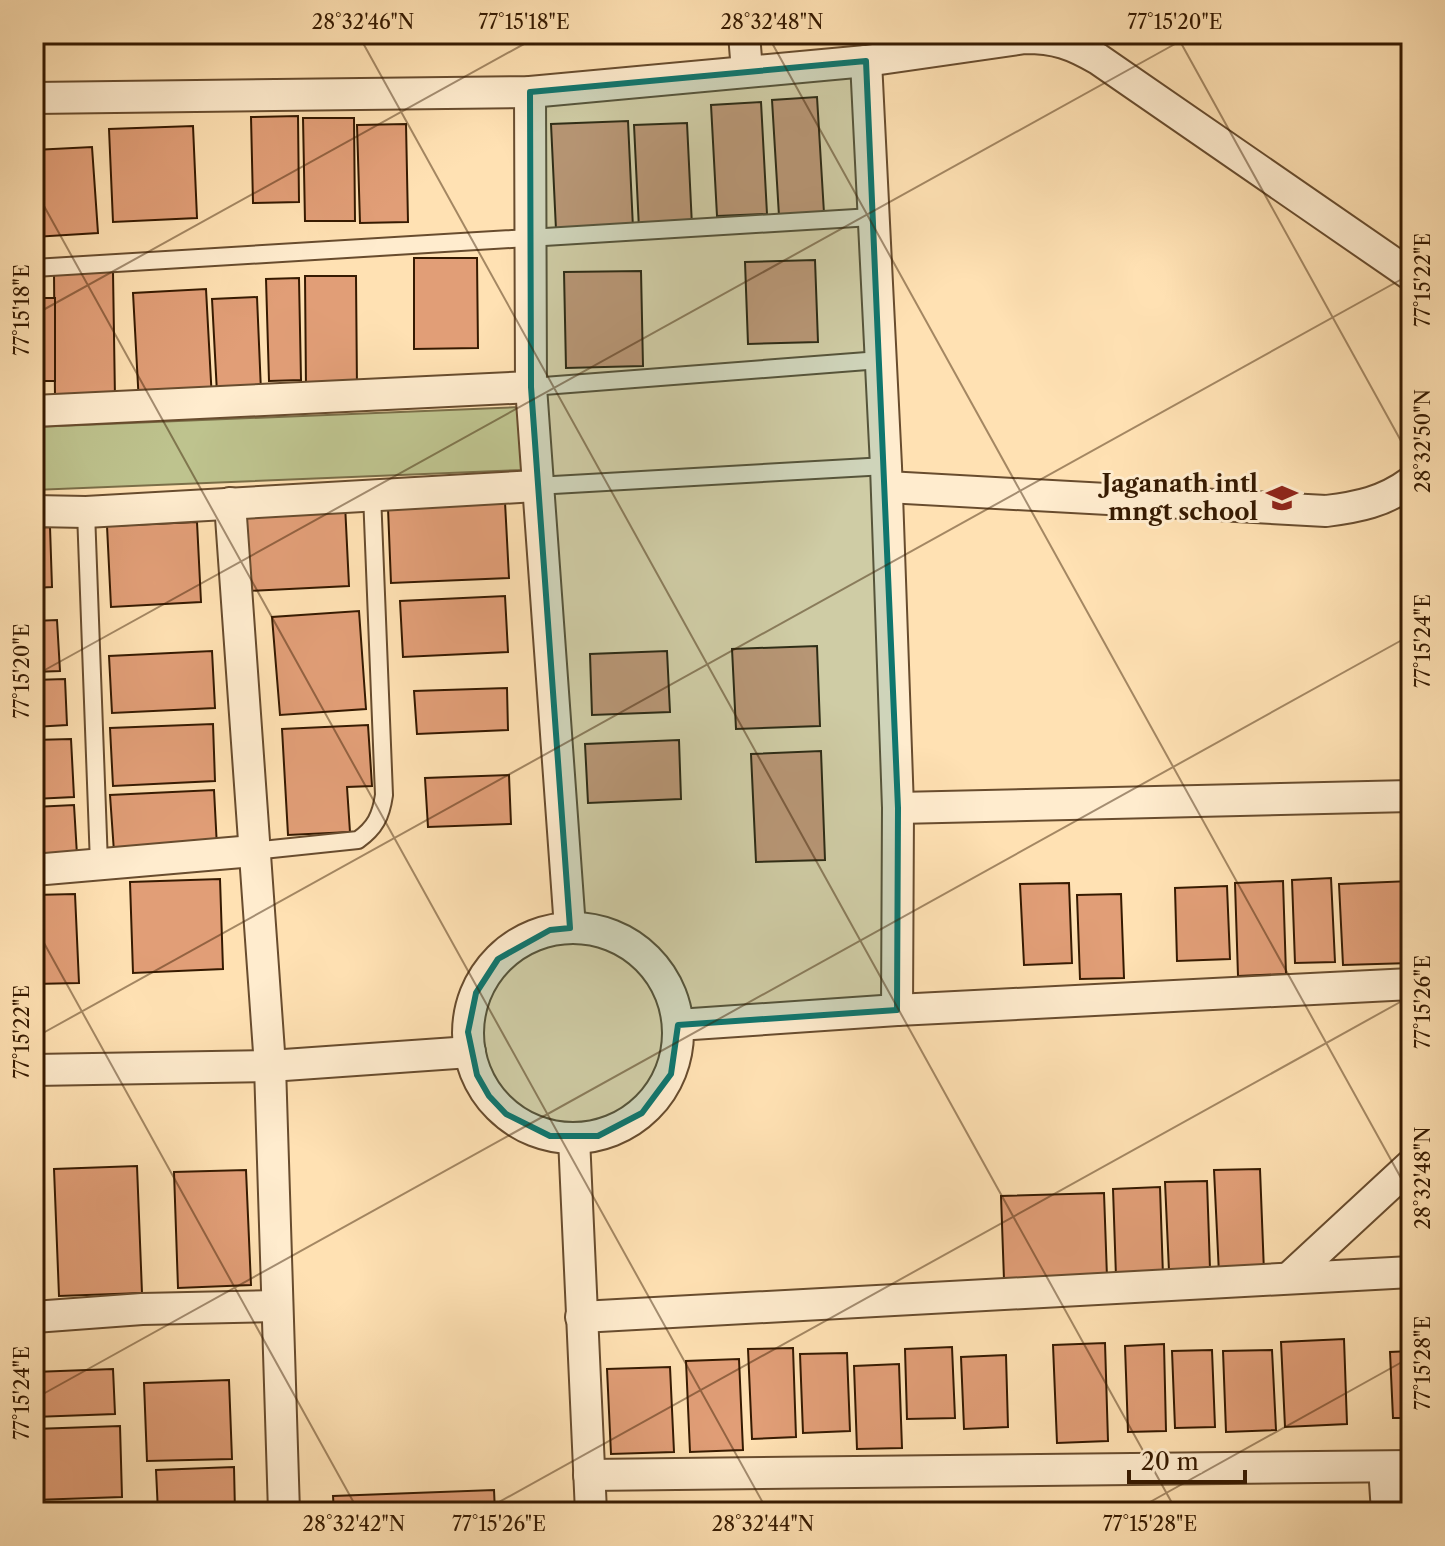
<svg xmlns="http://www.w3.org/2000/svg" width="1445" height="1546" viewBox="0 0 1445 1546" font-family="'Libre Caslon Text',serif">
  <rect width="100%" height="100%" fill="#ffe1b3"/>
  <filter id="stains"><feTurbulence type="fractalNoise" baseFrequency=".0025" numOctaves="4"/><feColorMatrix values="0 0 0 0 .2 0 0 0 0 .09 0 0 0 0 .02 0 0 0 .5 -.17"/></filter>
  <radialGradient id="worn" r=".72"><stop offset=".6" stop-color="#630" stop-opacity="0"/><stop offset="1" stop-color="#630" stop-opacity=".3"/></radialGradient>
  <polygon fill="#bec38e" stroke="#7a6e48" stroke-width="2" points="520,407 523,470 34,490 34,427"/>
  <g fill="#e19e77" stroke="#361a01" stroke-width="2">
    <polygon points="546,34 598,34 598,37 546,39"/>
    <polygon points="609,34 668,34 610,40"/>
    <polygon points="817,97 824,213 779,216 772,100"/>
    <polygon points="761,102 767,214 717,216 711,105"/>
    <polygon points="298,116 299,202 253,203 251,117"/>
    <polygon points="303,118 354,118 355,221 305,221"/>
    <polygon points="628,121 633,228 556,230 551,124"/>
    <polygon points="687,123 692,226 639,229 634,125"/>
    <polygon points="406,124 408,222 360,223 357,125"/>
    <polygon points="193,126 197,218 113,222 109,129"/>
    <polygon points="92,147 98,233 34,237 34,150"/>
    <polygon points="414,258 477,258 478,348 414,349"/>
    <polygon points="815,260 818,342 748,344 745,262"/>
    <polygon points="641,271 643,366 566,368 564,272"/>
    <polygon points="54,272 113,272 115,399 55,399"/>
    <polygon points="305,276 356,276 357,389 306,389"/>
    <polygon points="299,278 301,380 269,381 266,279"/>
    <polygon points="206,289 212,400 139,404 133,293"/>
    <polygon points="257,297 261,391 217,393 212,299"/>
    <rect x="34" y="298" width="21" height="83"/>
    <polygon points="505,502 509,578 391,583 388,508"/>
    <polygon points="345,504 349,586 248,591 244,509"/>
    <polygon points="197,522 201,602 111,607 107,526"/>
    <polygon points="50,527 52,587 34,588 34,528"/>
    <polygon points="505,596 508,652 403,657 400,601"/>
    <polygon points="359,611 366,709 280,715 272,617"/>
    <polygon points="57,620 60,671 34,672 34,621"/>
    <polygon points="817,646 820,726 736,729 732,649"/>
    <polygon points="212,651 215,708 112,713 109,656"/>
    <polygon points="667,651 670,712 592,715 590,654"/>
    <polygon points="65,679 67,725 34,727 34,680"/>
    <polygon points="507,688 508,730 417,734 414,691"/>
    <polygon points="213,724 215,781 113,786 110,728"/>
    <polygon points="368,725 372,786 347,787 350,832 288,835 282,729"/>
    <polygon points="71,739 74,797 34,799 34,740"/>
    <polygon points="679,740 681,799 588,803 585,744"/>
    <polygon points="821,751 825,860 756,862 751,754"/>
    <polygon points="509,775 511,824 428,827 425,778"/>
    <polygon points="214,790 217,847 114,852 110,795"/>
    <polygon points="74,805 77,855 34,857 34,807"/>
    <polygon points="1331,878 1335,962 1295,963 1292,880"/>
    <polygon points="220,879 223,969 133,973 130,882"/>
    <polygon points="1283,881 1286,974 1238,976 1235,883"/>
    <polygon points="1411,881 1411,963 1343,965 1339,884"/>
    <polygon points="1069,883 1072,963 1024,965 1020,884"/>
    <polygon points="1227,886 1230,959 1177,961 1175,888"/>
    <polygon points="75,894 79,983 34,984 34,895"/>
    <polygon points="1121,894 1124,978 1080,979 1077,895"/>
    <polygon points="137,1166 142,1293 59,1296 54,1169"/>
    <polygon points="1260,1169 1264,1272 1219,1274 1214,1170"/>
    <polygon points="246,1170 251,1285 178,1288 174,1172"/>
    <polygon points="1207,1181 1210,1269 1169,1271 1165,1182"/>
    <polygon points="1160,1187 1163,1276 1116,1277 1113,1189"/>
    <polygon points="1104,1193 1107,1277 1004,1280 1001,1196"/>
    <polygon points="1344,1339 1347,1424 1285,1427 1281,1342"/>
    <polygon points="1105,1343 1108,1441 1057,1443 1053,1345"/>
    <polygon points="1164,1344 1166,1431 1128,1432 1125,1346"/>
    <polygon points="952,1347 955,1418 907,1419 905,1349"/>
    <polygon points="793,1348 796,1437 752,1439 748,1349"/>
    <polygon points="1212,1350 1215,1427 1175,1428 1172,1351"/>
    <polygon points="1272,1350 1276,1430 1226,1432 1223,1351"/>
    <polygon points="1411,1351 1411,1418 1393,1418 1390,1352"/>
    <polygon points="847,1353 850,1431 803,1433 800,1354"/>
    <polygon points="1006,1355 1008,1427 964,1429 961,1357"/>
    <polygon points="739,1359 743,1450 690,1452 686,1361"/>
    <polygon points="899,1364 902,1448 857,1449 854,1366"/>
    <polygon points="670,1367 674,1452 611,1454 607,1369"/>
    <polygon points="113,1369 115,1414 34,1417 34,1372"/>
    <polygon points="229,1380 232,1459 147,1461 144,1383"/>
    <polygon points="120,1426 122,1497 34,1500 34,1429"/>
    <polygon points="234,1467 235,1512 158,1512 156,1470"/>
    <polygon points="494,1490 495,1512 334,1512 333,1496"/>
    <polygon points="121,1508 121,1512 34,1512"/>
  </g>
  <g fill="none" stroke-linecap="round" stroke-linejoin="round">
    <defs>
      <g id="lane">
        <polyline points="34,268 872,217"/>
        <polyline points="531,387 880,360"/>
        <polyline points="536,486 886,466"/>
        <polyline points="86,512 99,864"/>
        <path d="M253,851L358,840C375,828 381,816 384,795L372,494"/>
      </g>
      <g id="street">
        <polyline points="744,34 747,71"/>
        <polyline points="866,61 886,466 898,808 897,1010"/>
        <polyline points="530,92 531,387 570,928"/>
        <path d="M34,98L530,92L866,61L1025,38C1056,38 1072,44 1098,59L1411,275"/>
        <polyline points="34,411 531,387"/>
        <path d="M887,487L1326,511C1358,507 1384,502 1411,482"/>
        <polyline points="230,503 270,1066 284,1512"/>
        <polyline points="34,511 86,512 536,486"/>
        <polyline points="898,808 1411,796"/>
        <polyline points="34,870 253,851"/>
        <circle cx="573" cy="1033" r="105"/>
        <polyline points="678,1025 897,1010 1411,984"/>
        <polyline points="34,1070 270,1066 470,1052"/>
        <polyline points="574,1138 591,1512"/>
        <polyline points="1290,1277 1411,1165"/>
        <polyline points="34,1317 142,1309 277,1306"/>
        <polyline points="581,1317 1411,1272"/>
        <polyline points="1384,1467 1387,1512"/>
        <polyline points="589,1475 1411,1466"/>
      </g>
    </defs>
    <use href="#lane" stroke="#684c2e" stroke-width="20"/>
    <use href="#street" stroke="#684c2e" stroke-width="34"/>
    <use href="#lane" stroke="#ffecce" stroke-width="16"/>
    <use href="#street" stroke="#ffecce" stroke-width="30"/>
  </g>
  <path fill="#0f766e" fill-opacity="0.2" stroke="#0f766e" stroke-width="6" stroke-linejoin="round" d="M866,61L898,808L897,1010L678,1025L671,1074L642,1113L598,1136H550L506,1114L489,1096L477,1075L468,1032L476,993L498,959L550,930L570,928L531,387L530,92Z"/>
  <path fill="none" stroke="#361a01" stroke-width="2" stroke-opacity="0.45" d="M358,34L1177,1512M767,34L1411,1196M1176,34L1411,459M34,188L768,1512M34,315L542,34M34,676L1193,34M34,925L359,1512M34,1038L1411,274M34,1399L1411,635M481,1512L1411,996M1132,1512L1411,1357"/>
  <defs>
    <symbol id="school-bare" viewBox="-9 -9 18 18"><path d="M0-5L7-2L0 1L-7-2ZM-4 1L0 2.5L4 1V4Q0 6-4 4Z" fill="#8f2418" stroke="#ffecce" stroke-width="2.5" paint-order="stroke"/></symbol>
  </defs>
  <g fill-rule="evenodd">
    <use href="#school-bare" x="1260" y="476" width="44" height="44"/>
  </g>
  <g text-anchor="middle" stroke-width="6" stroke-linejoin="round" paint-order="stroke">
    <g font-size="24" font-weight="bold" fill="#361a01" stroke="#ffecce" text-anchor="end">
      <text x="1258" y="492">Jaganath intl<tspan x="1258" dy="28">mngt school</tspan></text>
    </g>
  </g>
  <rect width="1445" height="1546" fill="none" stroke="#ffe1b3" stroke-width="88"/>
  <path d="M1129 1470v12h116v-12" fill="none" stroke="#361a01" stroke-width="4"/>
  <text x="1141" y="1470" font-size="24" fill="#361a01" stroke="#ffecce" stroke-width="6" paint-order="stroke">20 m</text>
  <rect x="44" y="44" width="1357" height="1458" fill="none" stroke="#361a01" stroke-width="3"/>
  <g font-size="20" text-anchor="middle" fill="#361a01">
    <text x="363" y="29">28°32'46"N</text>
    <text x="524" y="29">77°15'18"E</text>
    <text x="772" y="29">28°32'48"N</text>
    <text x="1175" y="29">77°15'20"E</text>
    <text transform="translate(1423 280) rotate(-90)" y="7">77°15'22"E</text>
    <text transform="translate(22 310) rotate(-90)" y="7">77°15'18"E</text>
    <text transform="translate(1423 441) rotate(-90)" y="7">28°32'50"N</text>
    <text transform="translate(1423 641) rotate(-90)" y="7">77°15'24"E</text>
    <text transform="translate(22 671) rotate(-90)" y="7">77°15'20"E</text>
    <text transform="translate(1423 1002) rotate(-90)" y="7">77°15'26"E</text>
    <text transform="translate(22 1032) rotate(-90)" y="7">77°15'22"E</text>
    <text transform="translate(1423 1178) rotate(-90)" y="7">28°32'48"N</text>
    <text transform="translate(1423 1363) rotate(-90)" y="7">77°15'28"E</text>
    <text transform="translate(22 1393) rotate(-90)" y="7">77°15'24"E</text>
    <text x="354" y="1531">28°32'42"N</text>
    <text x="499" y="1531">77°15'26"E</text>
    <text x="763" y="1531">28°32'44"N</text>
    <text x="1150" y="1531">77°15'28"E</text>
  </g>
  <rect width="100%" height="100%" filter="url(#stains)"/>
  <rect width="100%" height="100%" fill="url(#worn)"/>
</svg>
